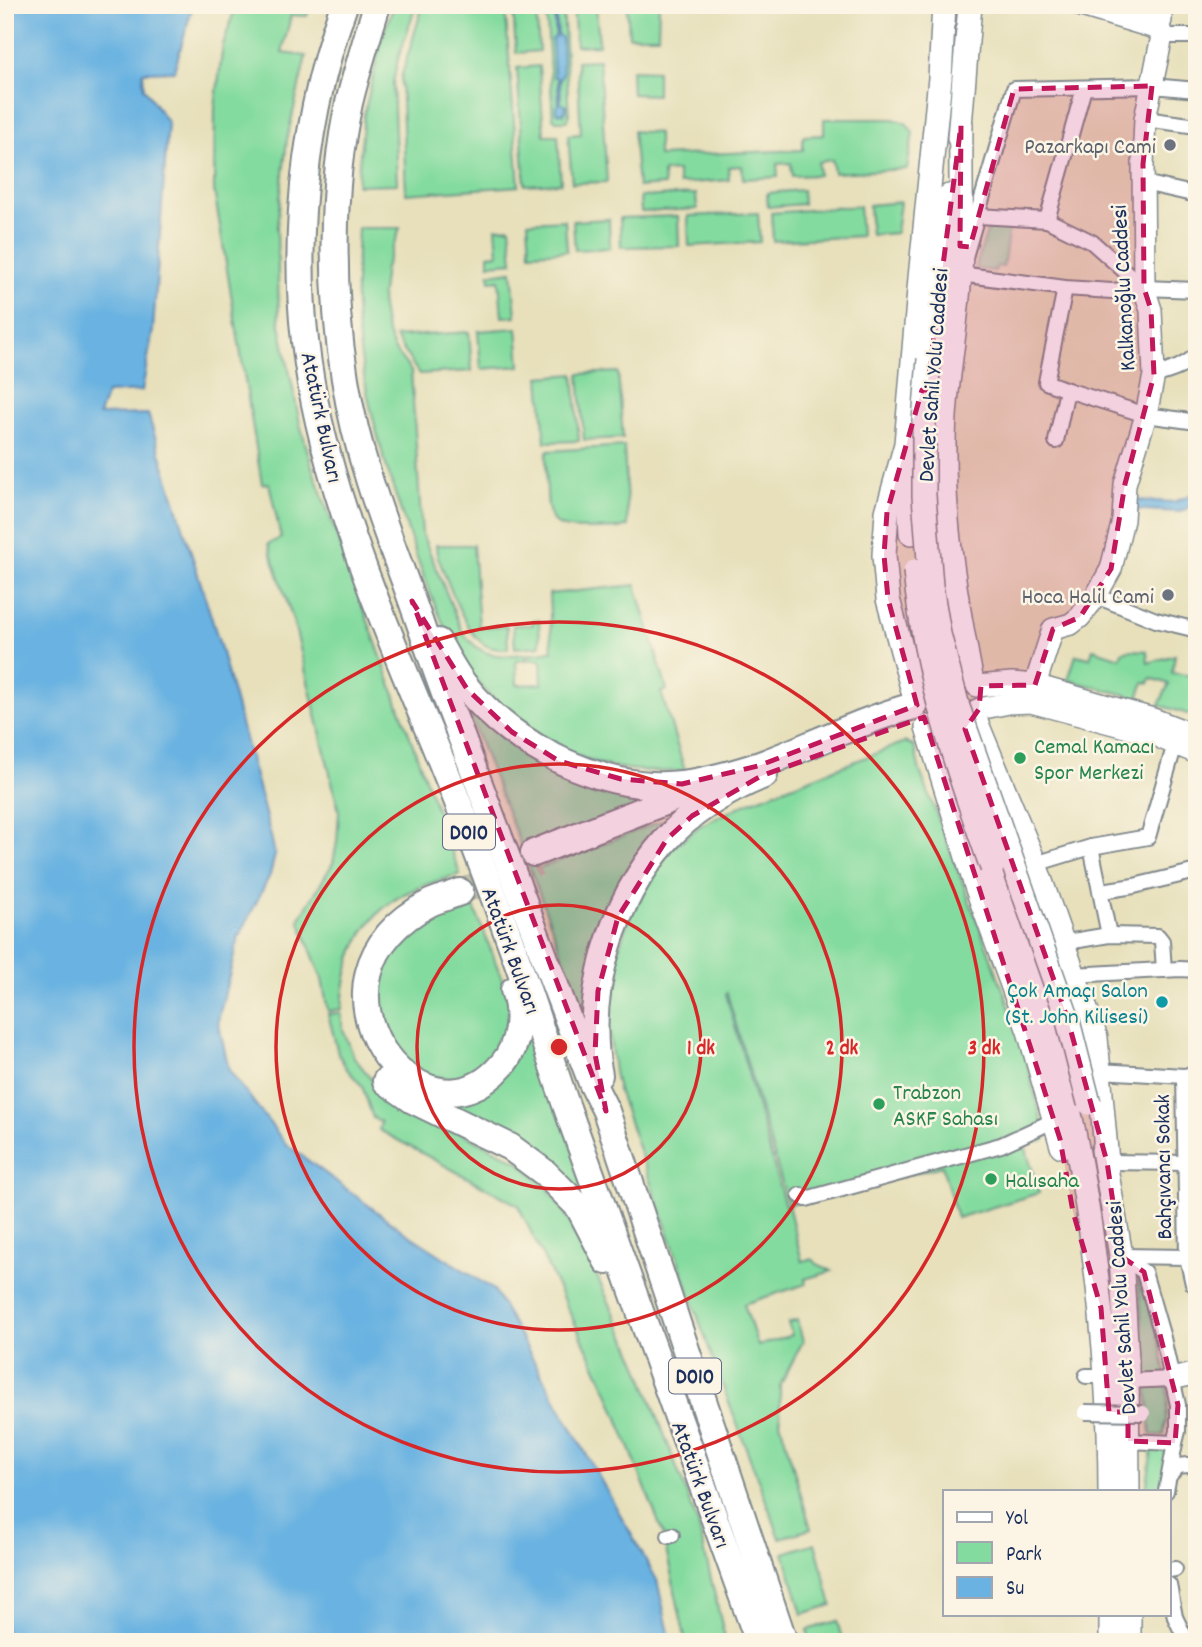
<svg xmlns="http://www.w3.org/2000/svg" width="1202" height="1647" viewBox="0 0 1202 1647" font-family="Dekko,sans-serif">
  <rect width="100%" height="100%" fill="#fcf5e5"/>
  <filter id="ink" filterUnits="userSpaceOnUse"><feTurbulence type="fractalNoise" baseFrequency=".0143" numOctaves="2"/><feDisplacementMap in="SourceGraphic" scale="14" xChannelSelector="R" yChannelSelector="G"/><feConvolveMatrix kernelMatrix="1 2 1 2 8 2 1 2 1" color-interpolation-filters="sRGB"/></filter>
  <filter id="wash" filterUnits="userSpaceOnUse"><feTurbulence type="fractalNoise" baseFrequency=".00686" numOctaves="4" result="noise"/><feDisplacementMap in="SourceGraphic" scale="28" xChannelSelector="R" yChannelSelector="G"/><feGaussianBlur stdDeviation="1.57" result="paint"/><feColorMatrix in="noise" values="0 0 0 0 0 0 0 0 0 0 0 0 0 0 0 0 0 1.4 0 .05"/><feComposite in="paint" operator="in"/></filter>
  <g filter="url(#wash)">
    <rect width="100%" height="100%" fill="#e7e0bb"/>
    <g fill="#84db9f" stroke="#50857e" stroke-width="2" fill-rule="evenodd">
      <path d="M236,5H310L307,16L291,15L282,53L306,56L287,139L277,227L279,320L300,424L313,470L460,874C445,879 428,883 413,890C363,911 345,958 342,1009L328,1011L322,979L299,920L333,863L337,842L339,811L294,623L268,544L281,538L269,483L262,484L214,190L215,107L223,45Z"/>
      <polygon points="394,5 416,5 398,59 393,83 397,184 357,185 364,115 381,41"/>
      <polygon points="423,5 505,5 519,186 406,194 401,78"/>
      <polygon points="513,5 536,5 539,51 516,53"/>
      <polygon points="546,5 550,5 554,9 559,104 564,114 566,106 561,103 556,9 559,5 563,5 569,117 567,121 556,121 553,118"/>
      <polygon points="573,5 596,5 599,45 576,46"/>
      <polygon points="627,5 659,5 658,36 629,36"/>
      <polygon points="599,60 607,182 572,183 568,135 581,134 577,61"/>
      <polygon points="539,66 544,135 558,135 561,183 525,185 517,68"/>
      <polygon points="631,70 657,71 657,95 632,94"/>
      <polygon points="824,119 893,119 906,123 913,133 907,169 834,173 832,160 818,162 819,175 792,176 791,163 777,164 778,177 743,179 742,166 728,167 729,180 679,184 677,171 663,172 664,185 638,187 633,131 658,133 658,156 803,150 803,136 824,135"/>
      <polygon points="802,190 803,204 768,207 767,193"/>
      <polygon points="696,194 697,209 641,212 640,197"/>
      <polygon points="900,202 896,233 871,235 869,205"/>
      <polygon points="859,206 861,236 773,241 771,213"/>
      <polygon points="758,213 760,242 689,246 688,216"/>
      <polygon points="678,216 679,246 621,247 620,218"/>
      <polygon points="609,219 610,248 575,250 573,221"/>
      <polygon points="565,220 567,251 530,253 528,222"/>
      <polygon points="510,227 513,262 489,264 489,255 498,254 496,228"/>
      <path d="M358,228H400L385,268L381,301L385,326L394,349L411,371L422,534L462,631C481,658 495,657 526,654L527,660L516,661L517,685L542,684L541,660H530V654L552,651L549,594L636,585L667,690L661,692L685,771C663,772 642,772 621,768C560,758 491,710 460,656C438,618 423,576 409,534C385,467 363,396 357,324C354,292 357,260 358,228Z"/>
      <polygon points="1009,228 1003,267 997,266 995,271 975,269 988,229"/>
      <polygon points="512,271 516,316 502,317 499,280 490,281 489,274"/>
      <polygon points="517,328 520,366 481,369 478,331"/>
      <polygon points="469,332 472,371 419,374 395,337"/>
      <polygon points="618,372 623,438 584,440 579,374"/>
      <polygon points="574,374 579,441 545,442 540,377"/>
      <path d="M624,446L628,526L622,528C542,530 548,535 546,456L548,451Z"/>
      <path d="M436,545H473L479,627L507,626L508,649C501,649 493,649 487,646C465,636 447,578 437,555Z"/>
      <polygon points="533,620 539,620 540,646 515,648 513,625 533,625"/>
      <polygon points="1093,649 1120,658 1122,652 1129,650 1147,651 1148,663 1175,655 1172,673 1193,676 1195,671 1197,671 1197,717 1159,705 1169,684 1151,678 1149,683 1144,682 1138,698 1068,680 1076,655 1090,658"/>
      <polygon points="464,702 486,720 671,793 530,849 537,869 677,815 643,855 589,1027 533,877"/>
      <path d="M905,742L914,746L920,771L1006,997L1022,1045L1046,1137L1044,1141L1024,1142L1039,1193L957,1218L942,1166L788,1205L802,1261L813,1259L817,1264L832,1271L805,1279L806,1284L744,1304L758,1346L792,1335L788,1323L797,1320L803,1341L780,1386V1422L811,1529L780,1538L713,1360L618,1090L614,1072L608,1021L611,981L618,951L629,918L667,853L701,825L747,803ZM727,993L788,1204L785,1206L726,994Z"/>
      <polygon points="469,894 511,1002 512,1025 497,1059 465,1080 419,1075 378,1027 377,974 402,933"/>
      <polygon points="341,1013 343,1029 354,1057 372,1080 415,1110 518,1161 547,1187 575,1229 636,1360 698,1524 726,1642 686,1642 662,1531 607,1390 518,1205 379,1130 381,1122 373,1118 362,1086 346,1068 338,1053 328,1014"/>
      <polygon points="526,1024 608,1242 489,1126 439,1098 457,1098"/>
      <path d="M1138,1279H1141C1152,1318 1168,1360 1168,1402C1168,1413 1165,1424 1164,1435H1151Z"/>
      <polygon points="1152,1449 1165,1450 1167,1464 1162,1491 1146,1491"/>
      <polygon points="815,1543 832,1605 802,1614 784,1553"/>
      <polygon points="837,1621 843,1642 811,1642 807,1630"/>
    </g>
    <g fill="#69b2e1" stroke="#4270a0" stroke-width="2">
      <polygon points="5,5 193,5 174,71 143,72 144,88 168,123 153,330 142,391 107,393 99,415 148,414 220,645 271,836 275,855 270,875 238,939 218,1021 229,1070 286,1144 403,1231 494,1290 657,1580 671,1642 5,1642"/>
      <polygon points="550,5 559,5 556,10 558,35 562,38 563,75 560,78 561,103 566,106 566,111 559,114 556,111 556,107 559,103 558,79 554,76 552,39 556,36 554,10"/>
      <polygon points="1197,492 1197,504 1179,512 1128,509 1131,500 1174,502"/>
    </g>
  </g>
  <g filter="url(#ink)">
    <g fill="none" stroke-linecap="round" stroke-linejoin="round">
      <polyline stroke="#bebda8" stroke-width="26" stroke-dasharray="26 13" stroke-linecap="butt" points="460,892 538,862"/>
      <defs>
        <g id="street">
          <polyline points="1162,36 1197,36"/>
          <polyline points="1197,90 1152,86 1014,89 960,274 1065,288 1112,291 1144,288 1197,290"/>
          <polyline points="1145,119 1197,126"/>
          <polyline points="1144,183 1197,195"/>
          <polyline points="978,216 1047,220 1092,242 1144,288"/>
          <polyline points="1047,220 1084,88"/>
          <path d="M1154,375C1170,372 1185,366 1197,355"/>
          <polyline points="1067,390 1146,415 1197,422"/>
          <polyline points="1056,441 1067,390 1046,382 1065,288"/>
          <polyline points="1096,596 1156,620 1197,630"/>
          <polyline points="1091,847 1109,935"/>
          <polyline points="1035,864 1091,847 1148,837 1175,744"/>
          <polyline points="1102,891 1134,886 1197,871"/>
          <polyline points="1061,943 1109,935 1158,936 1162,941 1164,970"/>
          <polyline points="1073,975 1180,969 1197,970"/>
          <polyline points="1100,1071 1184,1076 1197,1074"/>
          <polyline points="1184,1076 1187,1257"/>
          <polyline points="1107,1162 1187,1163"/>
          <polyline points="800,1195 806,1199 1001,1145 1055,1120"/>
          <polyline points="1121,1256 1144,1272 1163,1338 1178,1405 1178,1431 1175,1443 1128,1441"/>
          <polyline points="1121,1256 1187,1257 1193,1284 1197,1283"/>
          <polyline points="1086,1376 1107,1376"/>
          <polyline points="1127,1381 1172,1379"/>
          <polyline points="1169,1476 1178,1466 1197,1464"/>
          <polyline points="1166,1491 1175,1443"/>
          <polyline points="669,1536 672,1535"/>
          <polyline points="1169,1570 1175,1569"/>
          <polyline points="1169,1585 1175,1617 1187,1642"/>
        </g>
        <g id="secondary">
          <polyline points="1035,685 1053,629 1071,624 1080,617 1096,596 1111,569 1123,520 1125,484 1146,415 1154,375 1151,310 1144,288 1143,164 1145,119 1162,36 1158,23"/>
          <polyline points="977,686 1012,683 1035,685 1153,719 1197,736"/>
          <polyline points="979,709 1009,703 1031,702 1178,741"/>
          <polyline points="1163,739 1197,753"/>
          <polyline points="1172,1379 1197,1373"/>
        </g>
        <g id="primary">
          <polyline points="1082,5 1152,26 1160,20 1160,5"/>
          <path d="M961,125C960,174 963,225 960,274C956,335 943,394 944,455C944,530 957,604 971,677"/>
          <polyline points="959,138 970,5"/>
          <polyline points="929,359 949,196"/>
          <polyline points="907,465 911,533"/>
          <polyline points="914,695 888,599 884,555 887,512 906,444 920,278 940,78 944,5"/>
          <polyline points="975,719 1035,864 1096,1038 1107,1162"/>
          <polyline points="927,727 976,886 1029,1031 1062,1146"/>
          <path d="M992,868C1020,947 1047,1025 1068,1106C1078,1145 1084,1186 1090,1226C1103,1315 1110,1402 1110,1491"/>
          <polyline points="1103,1150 1121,1256 1127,1360 1128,1491"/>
          <polyline points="1129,1614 1129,1642"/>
          <polyline points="1111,1642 1111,1614"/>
        </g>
        <g id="highway">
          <path d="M344,5C297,138 287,285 319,422C343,526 385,626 426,724C457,798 486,873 513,949C532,1001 548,1053 566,1105C629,1284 695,1463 759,1642"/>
          <path d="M377,5C367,38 357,70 349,103C330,189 331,292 345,379C356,450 381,517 406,584C423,631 438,677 456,723C501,843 546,963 592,1083L606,1111L784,1642"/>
          <path d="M438,642C447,658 455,674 466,687C513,747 605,793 682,784C703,782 740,772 760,765C811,746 861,720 914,706"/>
          <polyline points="534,853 697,789"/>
          <path d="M460,892C450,896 439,899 430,903C284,980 422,1159 502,1065C520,1044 522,1014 514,990"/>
          <path d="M599,1075C583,995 612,901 666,840C691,811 730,789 764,775"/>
          <polyline points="386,1081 413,1100 510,1147 545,1173 579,1207 607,1261"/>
        </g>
      </defs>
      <use href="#street" stroke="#81888c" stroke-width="18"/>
      <use href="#secondary" stroke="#81888c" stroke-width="24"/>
      <use href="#primary" stroke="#81888c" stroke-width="26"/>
      <use href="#highway" stroke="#81888c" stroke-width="30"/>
      <use href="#street" stroke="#fff" stroke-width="14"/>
      <use href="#secondary" stroke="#fff" stroke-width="21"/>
      <use href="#primary" stroke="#fff" stroke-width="23"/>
      <use href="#highway" stroke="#fff" stroke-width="26"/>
      <defs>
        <polyline id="street-bridge" points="1085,1412 1143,1413"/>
        <g id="primary-bridge">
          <polyline points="929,359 924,421 924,496 931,586 939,634 958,707 1067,1017 1089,1103"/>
          <path d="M915,571C925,678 956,767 992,868"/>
        </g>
      </defs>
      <use href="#street-bridge" stroke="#81888c" stroke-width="18" stroke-linecap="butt"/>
      <use href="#primary-bridge" stroke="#81888c" stroke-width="26" stroke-linecap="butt"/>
      <use href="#street-bridge" stroke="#fff" stroke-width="14"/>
      <use href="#primary-bridge" stroke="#fff" stroke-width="23"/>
    </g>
  </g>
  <path fill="#c2185b" fill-opacity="0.2" stroke="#c2185b" stroke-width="5" stroke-dasharray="14 9" stroke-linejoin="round" d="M1152,86L1143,164L1144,288L1151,310L1154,375L1125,484L1111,569L1080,617L1053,629L1035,685L981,686L979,709L965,729L1067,1017L1107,1162L1121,1256L1144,1272L1178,1405L1175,1443L1128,1441V1412H1109L1101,1308L1073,1212L1060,1139L924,717L761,776L692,816L667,839L618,917L598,991L595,1054L606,1111L412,601L467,689L512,732L559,761L621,779L682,784L758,766L917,705L888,599L884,555L887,512L922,390H927L961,125L960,246L970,247L1014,89Z"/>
  <g fill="none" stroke="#d62828" stroke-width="3.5">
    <circle cx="559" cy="1047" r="142"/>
    <circle cx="559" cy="1047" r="283"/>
    <circle cx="559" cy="1047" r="425"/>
  </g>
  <g fill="#6b7280" stroke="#fcf5e5" stroke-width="2.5">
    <circle cx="1170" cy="145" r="7"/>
    <circle cx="1168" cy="595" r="7"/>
  </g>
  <g fill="#2e9e5b" stroke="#fcf5e5" stroke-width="2.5">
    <circle cx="1020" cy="758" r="7"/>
    <circle cx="879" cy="1104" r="7"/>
    <circle cx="991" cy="1179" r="7"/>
  </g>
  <circle fill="#0f9aa8" stroke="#fcf5e5" stroke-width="2.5" cx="1162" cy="1002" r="7"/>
  <g text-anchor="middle" stroke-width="5" stroke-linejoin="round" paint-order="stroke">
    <g fill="#fcf5e5" stroke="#5e6a86" stroke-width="2">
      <rect x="443" y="814.5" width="52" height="35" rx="5"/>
      <rect x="669" y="1358.5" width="52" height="35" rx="5"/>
    </g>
    <g font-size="21" font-weight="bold" fill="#1b2f5e">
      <text x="469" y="839">D010</text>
      <text x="695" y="1383">D010</text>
    </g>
    <g font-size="23" fill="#5b616d" stroke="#fcf5e5" text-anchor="end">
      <text x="1156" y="153">Pazarkapı Cami</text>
      <text x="1154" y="603">Hoca Halil Cami</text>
    </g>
    <g font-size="23" fill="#1b2f5e" stroke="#fcf5e5">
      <text transform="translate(1122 288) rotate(-93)" y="8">Kalkanoğlu Caddesi</text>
      <text transform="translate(932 375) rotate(-86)" y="8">Devlet Sahil Yolu Caddesi</text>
      <text transform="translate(323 417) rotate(78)" y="8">Atatürk Bulvarı</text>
      <text transform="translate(512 950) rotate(70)" y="8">Atatürk Bulvarı</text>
      <text transform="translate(1162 1167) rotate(-91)" y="8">Bahçıvancı Sokak</text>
      <text transform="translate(1120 1308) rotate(-94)" y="8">Devlet Sahil Yolu Caddesi</text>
      <text transform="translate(702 1484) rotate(70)" y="8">Atatürk Bulvarı</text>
    </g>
    <g font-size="23" fill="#27864d" stroke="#fcf5e5" text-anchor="start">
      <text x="1034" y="753">Cemal Kamacı<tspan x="1034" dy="26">Spor Merkezi</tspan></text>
      <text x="893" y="1099">Trabzon<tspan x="893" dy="26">ASKF Sahası</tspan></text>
      <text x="1005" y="1187">Halısaha</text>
    </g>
    <g font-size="23" fill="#0d838f" stroke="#fcf5e5" text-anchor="end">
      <text x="1148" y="997">Çok Amaçı Salon<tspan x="1148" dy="26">(St. John Kilisesi)</tspan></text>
    </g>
  </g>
  <circle cx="559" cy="1047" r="10" fill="#d62828" stroke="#fcf5e5" stroke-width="3.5"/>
  <g font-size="21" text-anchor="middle" font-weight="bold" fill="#d62828" stroke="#fcf5e5" stroke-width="5" stroke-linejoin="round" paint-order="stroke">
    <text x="701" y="1054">1 dk</text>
    <text x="842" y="1054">2 dk</text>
    <text x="984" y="1054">3 dk</text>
  </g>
  <rect width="1202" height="1647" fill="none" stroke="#fcf5e5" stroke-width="28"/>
  <rect x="943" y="1490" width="228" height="126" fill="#fcf5e5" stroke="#a2a6af" stroke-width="2"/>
  <rect x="957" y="1512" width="35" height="10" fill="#ffffff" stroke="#a2a6af" stroke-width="2"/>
  <text x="1006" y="1524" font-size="21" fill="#1b2f5e">Yol</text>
  <rect x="957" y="1542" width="35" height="21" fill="#84db9f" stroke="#a2a6af" stroke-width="2"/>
  <text x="1006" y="1560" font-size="21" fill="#1b2f5e">Park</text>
  <rect x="957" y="1577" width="35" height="21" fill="#69b2e1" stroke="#a2a6af" stroke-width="2"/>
  <text x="1006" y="1594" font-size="21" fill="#1b2f5e">Su</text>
</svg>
